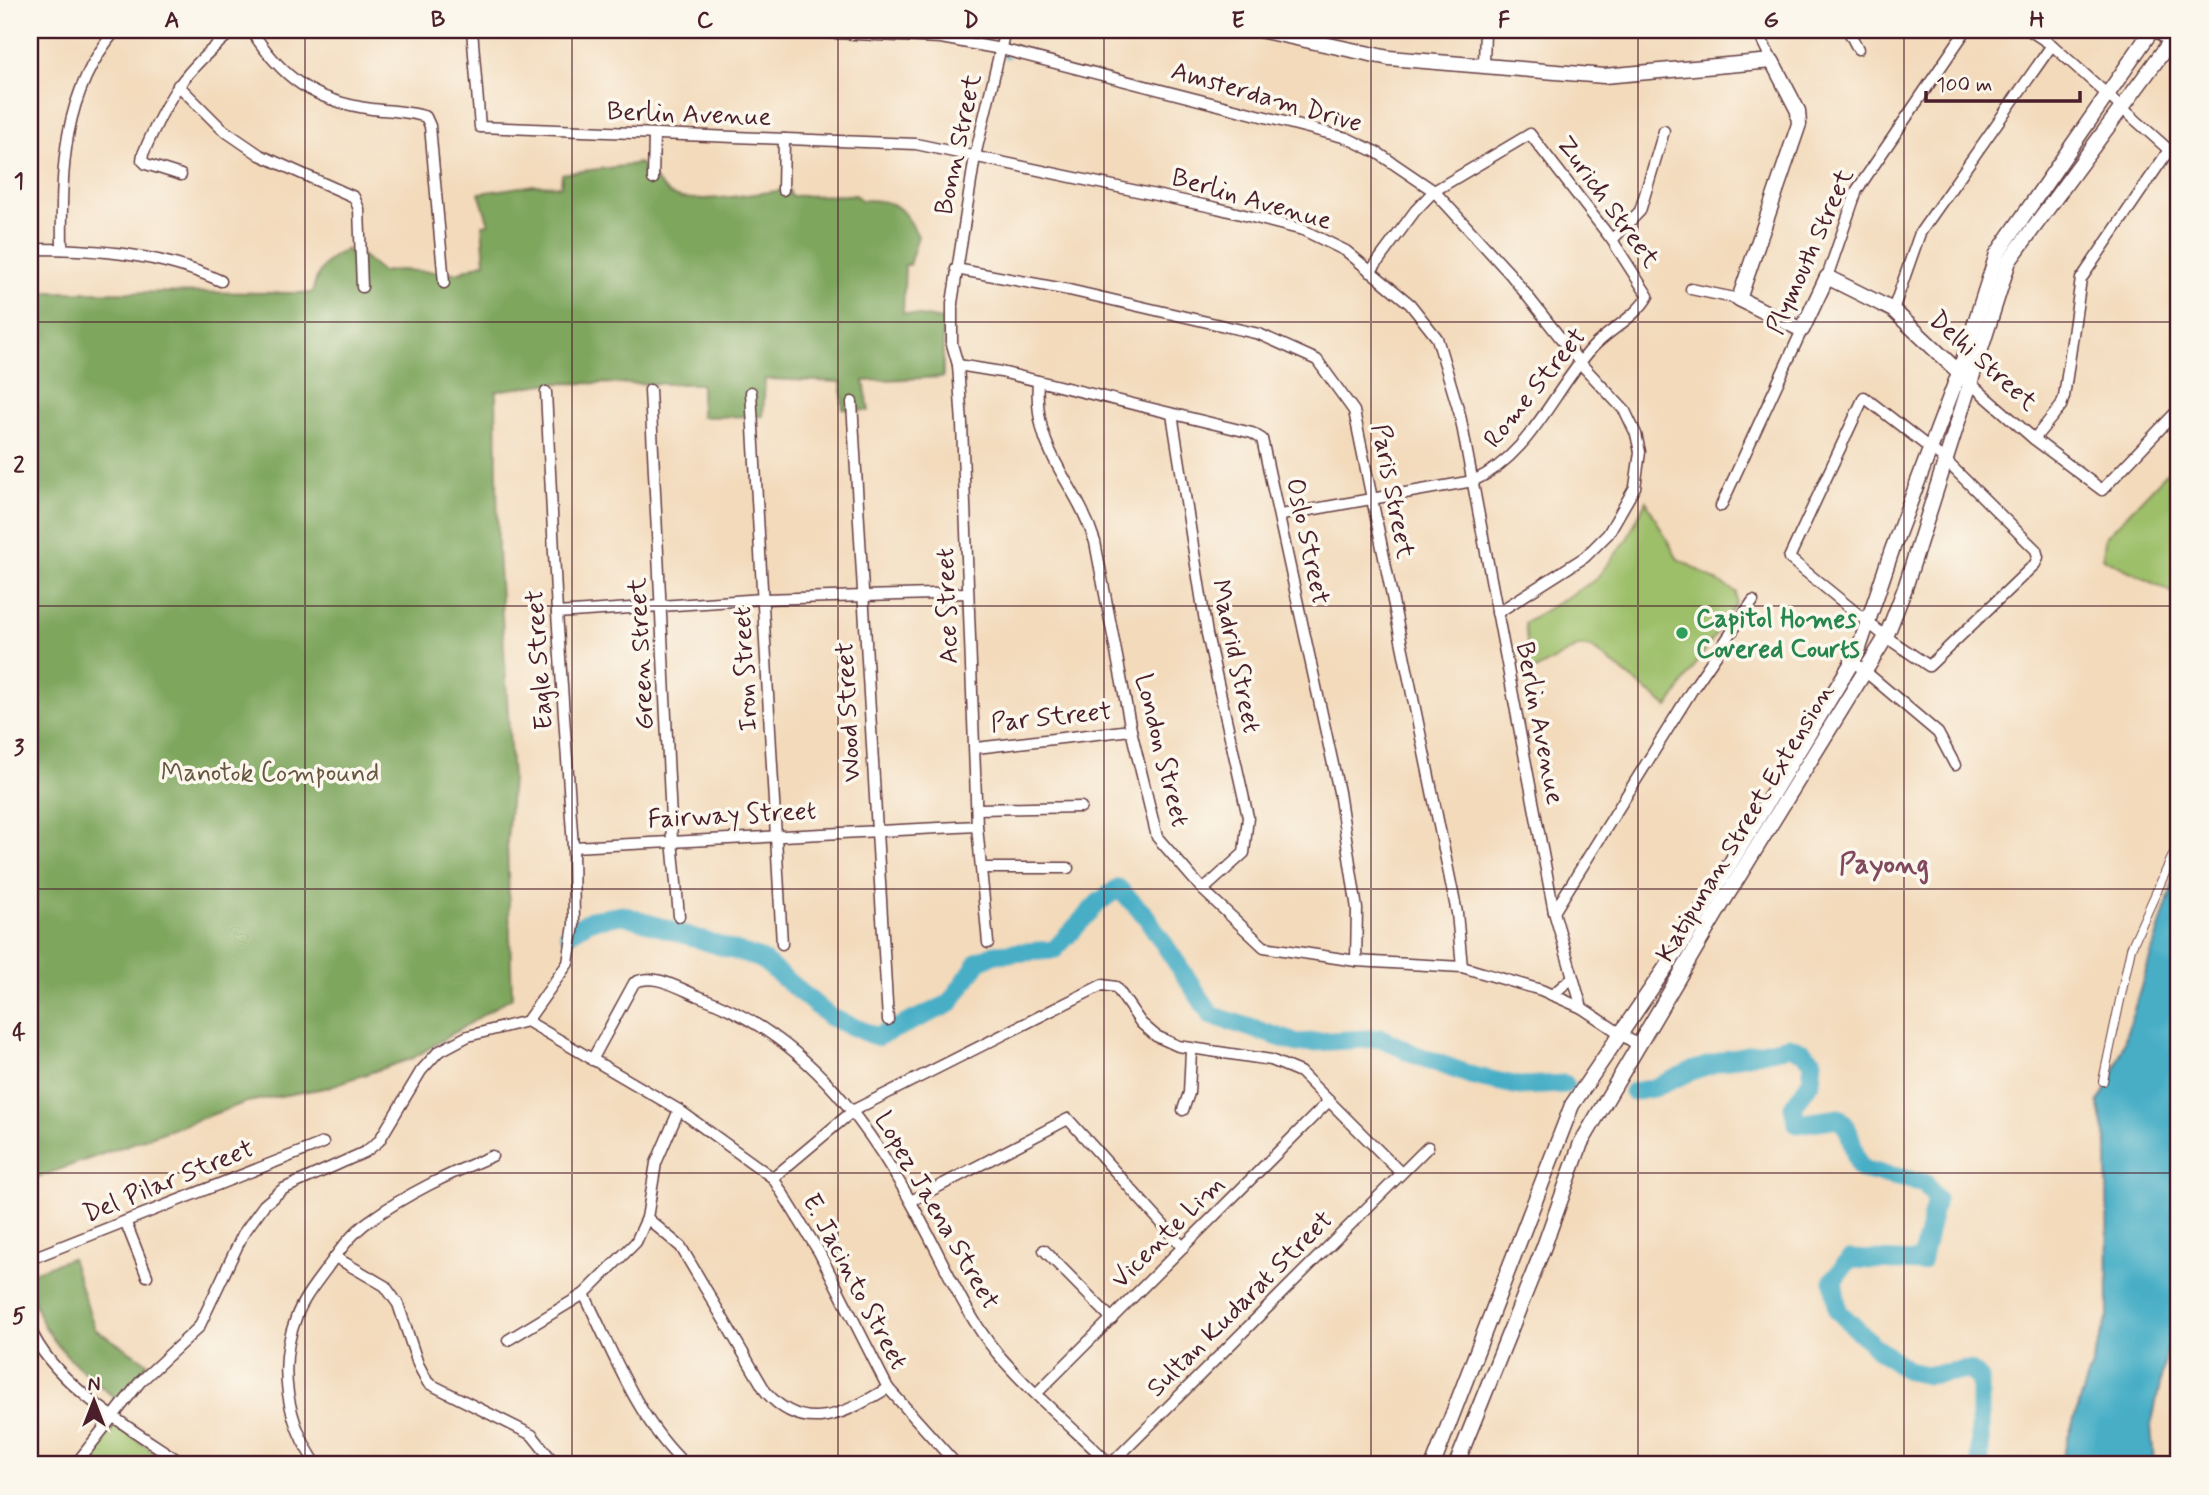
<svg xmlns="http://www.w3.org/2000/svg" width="2209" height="1495" viewBox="0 0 2209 1495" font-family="Mynerve,sans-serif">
  <rect width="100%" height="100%" fill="#fbf7ec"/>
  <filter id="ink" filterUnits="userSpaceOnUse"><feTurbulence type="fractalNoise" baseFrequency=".0143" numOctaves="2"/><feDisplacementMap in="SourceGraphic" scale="14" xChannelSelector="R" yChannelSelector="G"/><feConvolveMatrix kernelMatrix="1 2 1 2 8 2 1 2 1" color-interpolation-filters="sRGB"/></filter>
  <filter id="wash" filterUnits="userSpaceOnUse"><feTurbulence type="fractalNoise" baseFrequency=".00686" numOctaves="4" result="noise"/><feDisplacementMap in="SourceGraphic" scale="28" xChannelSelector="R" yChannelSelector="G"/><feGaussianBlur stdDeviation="1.57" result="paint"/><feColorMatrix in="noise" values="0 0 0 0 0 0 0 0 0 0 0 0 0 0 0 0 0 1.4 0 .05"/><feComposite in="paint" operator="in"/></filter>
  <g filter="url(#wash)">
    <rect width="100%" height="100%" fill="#f3dabb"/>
    <g fill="#9dbf69" stroke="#746f4a" stroke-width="2">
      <polygon points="2179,460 2179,596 2103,558 2105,538"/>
      <polygon points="1646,501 1677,558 1736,592 1736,603 1668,707 1592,648 1579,646 1530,673 1525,623 1595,580 1626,541"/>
      <polygon points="115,1425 173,1465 84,1465"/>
    </g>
    <g fill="#7ea65d" stroke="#646244" stroke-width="2">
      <path d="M639,163C648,170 663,189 670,194C692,207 763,191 789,190L791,196L855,195L861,200C895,199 902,206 918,236L909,265H905L903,313L943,320V377L864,381L869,411L843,409L841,382L765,379L763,416L701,417V384L552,383L496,391L498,551L512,779L507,841L512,997L413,1058L325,1088L247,1102L30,1180V292L312,293C318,269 325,260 347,249L351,256H363L381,272L399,270L457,273L485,262L482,225L489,224L479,193L534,185L561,186L562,174C588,169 612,169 639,163Z"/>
      <path d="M71,1258L95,1329L148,1363L117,1400C76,1365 30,1332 30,1273Z"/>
    </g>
    <polygon fill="#47aec6" stroke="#486678" stroke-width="2" points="2179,865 2179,1295 2151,1426 2154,1465 2059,1465 2108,1316 2107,1144 2098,1102 2113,1077"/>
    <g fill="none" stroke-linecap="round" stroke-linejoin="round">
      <polyline stroke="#47aec6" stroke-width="3.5" points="1005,57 1007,57"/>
      <g stroke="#47aec6" stroke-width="19">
        <polyline points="569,933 591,920 623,915 761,959 830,1017 877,1037 949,1004 979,961 995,954 1054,950 1098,903 1118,888 1145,915 1211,1015 1297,1043 1381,1038 1416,1055 1473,1076 1519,1086 1565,1084"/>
        <path d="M1633,1092L1654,1088L1694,1070L1729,1059L1789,1046L1803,1052L1813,1061L1811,1081L1793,1107L1797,1124L1839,1118C1854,1131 1851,1152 1861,1169L1925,1183L1936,1199L1921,1262L1850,1259L1833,1280L1838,1311L1874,1346L1908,1371L1927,1375L1969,1370L1980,1379V1465"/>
      </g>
    </g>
  </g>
  <g filter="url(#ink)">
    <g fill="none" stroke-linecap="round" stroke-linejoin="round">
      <defs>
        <polyline id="pedestrian" points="2103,1081 2131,948 2179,842"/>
        <g id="minor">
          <path d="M251,30C283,79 314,101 372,109C390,111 409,111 426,117L430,126L444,283"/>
          <polyline points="472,30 480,127 916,144 1217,208 1303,230 1346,251 1410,304 1437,338 1460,415 1554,912 1582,1008 1639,1046"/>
          <polyline points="770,30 941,38 1001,49 1347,138 1378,153 1434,191 1510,274 1581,364 1625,411 1636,434 1640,452 1635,487 1608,534 1585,557 1497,613"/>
          <polyline points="1757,30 1772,61"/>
          <polyline points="1848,30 1858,49"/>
          <polyline points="2029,30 2052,45 2179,159"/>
          <polyline points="2155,30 2169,42"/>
          <polyline points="1484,65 1485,30"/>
          <polyline points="178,85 222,129 260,155 354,197 359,209 362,287"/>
          <path d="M181,175L146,164L142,160L143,154C169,94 183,72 234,30"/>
          <polyline points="653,179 654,134"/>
          <polyline points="783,190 784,139"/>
          <polyline points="1612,240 1640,211 1664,131"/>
          <path d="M30,249C96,249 160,253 221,281"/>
          <path d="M62,249C61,170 62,93 116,30"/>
          <polyline points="956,269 1069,290 1259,334 1317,360 1354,411 1457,913 1462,967"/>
          <polyline points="1827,277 1857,190 1966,30"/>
          <polyline points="1691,289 1739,299"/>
          <polyline points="1893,310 1920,233 2052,45"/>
          <polyline points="958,365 1001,372 1252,433 1262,439 1339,792 1357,909 1356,961"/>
          <path d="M1038,381C1033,455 1075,478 1095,542L1131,730L1157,837L1203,890L1264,947L1356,961L1462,967L1541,990L1582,1008"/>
          <polyline points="1969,382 2034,439 2102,490 2179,409"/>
          <polyline points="650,390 672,840 679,916"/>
          <polyline points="751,392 782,944"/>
          <polygon points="1864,397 1945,460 2036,550 2038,557 2035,564 1929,666 1886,637 1789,558"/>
          <polyline points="852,402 888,1020"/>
          <polyline points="1172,414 1207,634 1248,817 1244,853 1203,890"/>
          <polyline points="2034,439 2061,406 2064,397 2081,279 2169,150"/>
          <polyline points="1721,506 1802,330"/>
          <path d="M1281,515L1473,481C1531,455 1552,392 1593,347C1609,330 1636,317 1648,296L1612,240L1530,134L1434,191L1415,211L1370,272"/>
          <polyline points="557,613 763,599 967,593"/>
          <polyline points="1854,662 1938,733 1955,765"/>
          <polyline points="976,748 1131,730"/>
          <polyline points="977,809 1081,807"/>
          <polyline points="573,847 977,826"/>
          <polyline points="982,868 1068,868"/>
          <polyline points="1554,912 1692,690 1753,601"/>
          <polyline points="988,943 977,826 962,424 958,365 952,344 952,303 975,156 1005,30"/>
          <polyline points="1552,995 1572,978"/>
          <polyline points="527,1021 679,1110 773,1178 819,1252 888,1388 957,1465"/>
          <path d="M592,1060L634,983C653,972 679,988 698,996C811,1037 875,1131 928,1234C949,1274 968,1318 997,1353C1031,1393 1073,1428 1111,1465"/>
          <polyline points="1183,1110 1189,1093 1191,1051"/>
          <polyline points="773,1178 854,1110 1102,985 1116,987 1141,1023 1156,1036 1178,1046 1271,1060 1300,1072 1401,1173"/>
          <polyline points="911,1201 1068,1119 1183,1247"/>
          <path d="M647,1218L681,1247L766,1392C804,1436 845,1414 888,1388"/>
          <polyline points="126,1223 147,1276"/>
          <polyline points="1044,1250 1112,1319"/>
          <polyline points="335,1257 385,1286 398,1304 418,1364 428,1383 532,1435 556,1465"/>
          <polyline points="30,1259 323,1143"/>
          <path d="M584,1294C613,1352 638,1421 686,1465"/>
          <path d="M30,1328C53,1385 135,1431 185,1465"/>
          <polyline points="508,1340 584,1294 636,1242 647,1218 656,1163 679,1110"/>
          <polyline points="1037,1393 1329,1101"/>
          <polyline points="75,1465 140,1382 199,1327 243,1234 264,1205 283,1189 365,1152 379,1141 421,1071 438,1052 468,1036 527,1021 568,963 574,925 573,847 557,613 546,392"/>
          <path d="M317,1465C287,1423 277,1367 296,1318C302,1300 316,1283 327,1268C339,1251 352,1233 369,1221C408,1193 449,1174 492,1156"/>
          <polyline points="1110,1465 1428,1147"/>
        </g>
        <g id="tertiary">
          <polyline points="1259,30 1389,58 1604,76 1772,61 1798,111 1799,124 1739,299 1802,330 1827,277 1893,310 1965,378"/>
          <polyline points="1433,1465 1572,1105 1681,945 1857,654 1892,550 1959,373 1997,254 2152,30"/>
          <polyline points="1456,1465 1543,1249 1581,1143 1723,902 1886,637 1905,588 2009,261 2179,30"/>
        </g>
      </defs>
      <use href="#pedestrian" stroke="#633b41" stroke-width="10"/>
      <use href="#minor" stroke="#633b41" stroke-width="13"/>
      <use href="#tertiary" stroke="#633b41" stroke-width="17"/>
      <use href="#pedestrian" stroke="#fff" stroke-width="8"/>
      <use href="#minor" stroke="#fff" stroke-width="10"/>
      <use href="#tertiary" stroke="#fff" stroke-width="14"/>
    </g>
  </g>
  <path fill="none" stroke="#4a1f2b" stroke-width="2" stroke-opacity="0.55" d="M305,30V1465M572,30V1465M838,30V1465M1104,30V1465M1371,30V1465M1638,30V1465M1904,30V1465M30,322H2179M30,606H2179M30,889H2179M30,1173H2179"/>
  <circle fill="#2e9e5b" stroke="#fbf7ec" stroke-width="2.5" cx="1682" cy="633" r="7"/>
  <g text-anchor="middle" stroke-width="7" stroke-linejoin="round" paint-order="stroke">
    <g font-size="26" fill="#4a1f2b" stroke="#fbf7ec">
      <text transform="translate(1267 96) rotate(16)" y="9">Amsterdam Drive</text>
      <text transform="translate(689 113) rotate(2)" y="9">Berlin Avenue</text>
      <text transform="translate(957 144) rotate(-78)" y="9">Bonn Street</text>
      <text transform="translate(1252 198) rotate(16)" y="9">Berlin Avenue</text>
      <text transform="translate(1609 201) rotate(54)" y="9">Zurich Street</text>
      <text transform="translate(1809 251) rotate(-66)" y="9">Plymouth Street</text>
      <text transform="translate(1984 360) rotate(42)" y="9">Delhi Street</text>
      <text transform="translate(1534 387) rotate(-51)" y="9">Rome Street</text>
      <text transform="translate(1394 491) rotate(79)" y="9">Paris Street</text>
      <text transform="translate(1309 541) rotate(78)" y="9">Oslo Street</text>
      <text transform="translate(946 606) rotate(-92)" y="9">Ace Street</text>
      <text transform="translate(640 654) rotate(-93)" y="9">Green Street</text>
      <text transform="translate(1237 656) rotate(78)" y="9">Madrid Street</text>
      <text transform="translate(538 660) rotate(-94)" y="9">Eagle Street</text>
      <text transform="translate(744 669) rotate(-93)" y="9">Iron Street</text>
      <text transform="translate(847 712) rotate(-93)" y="9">Wood Street</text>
      <text transform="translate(1051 716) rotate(-6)" y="9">Par Street</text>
      <text transform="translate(1541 723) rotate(79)" y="9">Berlin Avenue</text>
      <text transform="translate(1163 750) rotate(76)" y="9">London Street</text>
      <text transform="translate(732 814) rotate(-3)" y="9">Fairway Street</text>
      <text transform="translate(1744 822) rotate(-59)" y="9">Katipunan Street Extension</text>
      <text transform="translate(168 1180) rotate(-22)" y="9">Del Pilar Street</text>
      <text transform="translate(938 1210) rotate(60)" y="9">Lopez Jaena Street</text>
      <text transform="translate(1167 1231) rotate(-45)" y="9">Vicente Lim</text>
      <text transform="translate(856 1281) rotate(62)" y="9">E. Jacinto Street</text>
      <text transform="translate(1239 1303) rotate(-45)" y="9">Sultan Kudarat Street</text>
    </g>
    <g font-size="26" font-weight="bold" fill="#27864d" stroke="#fbf7ec" text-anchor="start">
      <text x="1696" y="627">Capitol Homes<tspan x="1696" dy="30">Covered Courts</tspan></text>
    </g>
    <g font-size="26" fill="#675741" stroke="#fbf7ec">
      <text x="270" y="781">Manotok Compound</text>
    </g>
    <g font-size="28" font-weight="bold" fill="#80495f" stroke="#fbf7ec">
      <text x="1884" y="873">Payong</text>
    </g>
  </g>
  <rect width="2209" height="1495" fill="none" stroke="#fbf7ec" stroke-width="77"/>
  <g transform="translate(94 1401)" stroke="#fbf7ec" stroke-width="5" paint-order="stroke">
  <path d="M0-5L12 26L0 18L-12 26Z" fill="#4a1f2b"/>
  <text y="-10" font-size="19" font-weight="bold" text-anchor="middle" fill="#4a1f2b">N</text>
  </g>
  <path d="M1926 91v10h154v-10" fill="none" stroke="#4a1f2b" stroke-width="3.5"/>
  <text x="1936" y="91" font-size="21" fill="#4a1f2b" stroke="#fbf7ec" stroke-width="5" paint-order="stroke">100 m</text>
  <rect x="38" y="38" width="2132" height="1418" fill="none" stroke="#4a1f2b" stroke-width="2.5"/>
  <g font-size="23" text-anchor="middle" font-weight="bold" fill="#4a1f2b">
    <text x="172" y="27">A</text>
    <text x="438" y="27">B</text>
    <text x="705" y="27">C</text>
    <text x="971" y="27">D</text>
    <text x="1238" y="27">E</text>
    <text x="1504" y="27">F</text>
    <text x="1771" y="27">G</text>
    <text x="2037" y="27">H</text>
    <text x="19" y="188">1</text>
    <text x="19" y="472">2</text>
    <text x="19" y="755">3</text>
    <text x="19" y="1039">4</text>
    <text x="19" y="1323">5</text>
  </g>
</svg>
